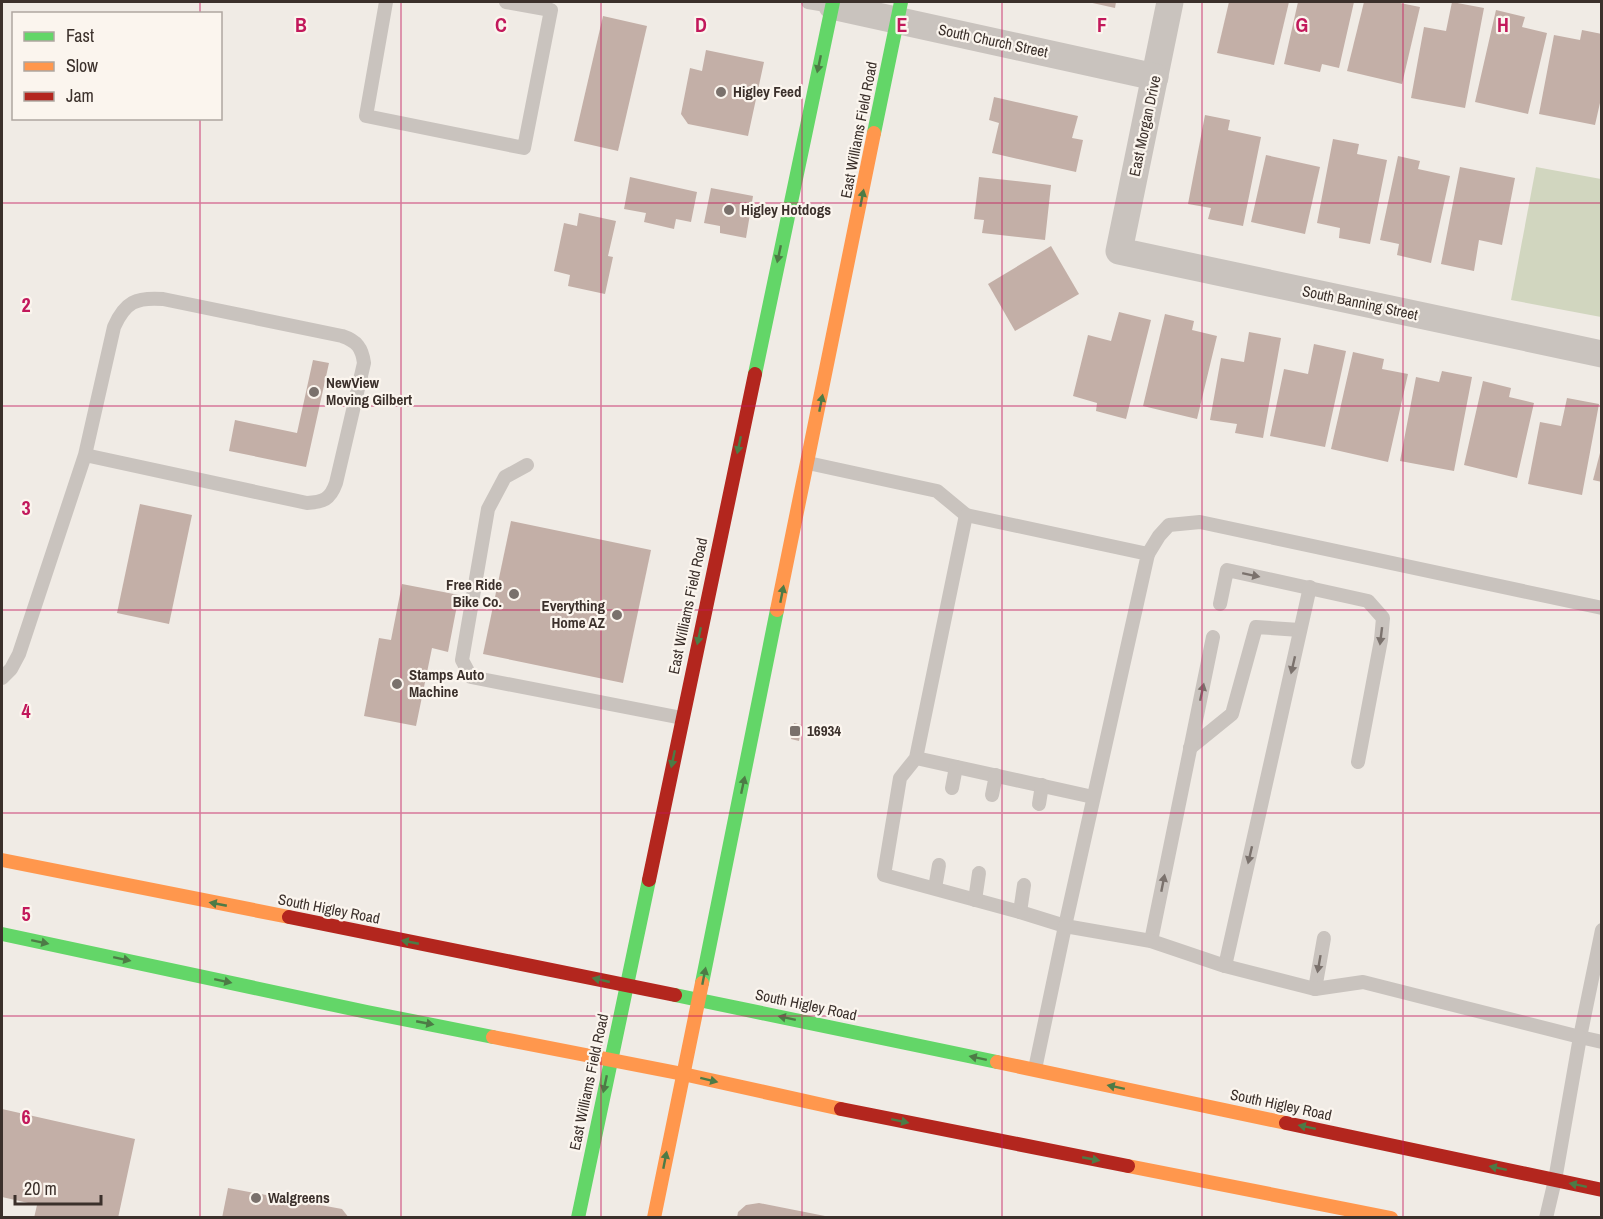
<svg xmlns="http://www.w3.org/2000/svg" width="1603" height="1219" viewBox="0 0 1603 1219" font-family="'Archivo Narrow',sans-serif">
  <rect width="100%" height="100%" fill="#f0ebe5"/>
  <polygon fill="#d1d6bf" points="1536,167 1601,179 1601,317 1511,300"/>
  <g fill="#c3afa7">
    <polygon points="1088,2 1116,2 1115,8"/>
    <polygon points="1229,2 1289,2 1274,65 1217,53"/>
    <polygon points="1298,2 1354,2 1339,68 1322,64 1320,72 1284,64"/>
    <polygon points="1364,2 1395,2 1420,7 1402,84 1347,71"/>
    <polygon points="1452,2 1484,8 1465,108 1411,98 1424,27 1446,31"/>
    <polygon points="1496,10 1525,17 1522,27 1547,33 1528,114 1475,102"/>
    <polygon points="603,16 647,26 618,151 574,141"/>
    <polygon points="1582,30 1602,34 1602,94 1595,125 1539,114 1554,35 1580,40"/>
    <polygon points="706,50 764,62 748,136 688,124 681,114 690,68 702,71"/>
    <polygon points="994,97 1078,116 1072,138 1083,140 1076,172 992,153 999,123 989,120"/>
    <polygon points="1205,115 1230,120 1228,130 1261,137 1243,226 1208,219 1211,208 1188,204"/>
    <polygon points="1333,139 1359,144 1357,154 1387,160 1370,244 1339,238 1340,228 1317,223"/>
    <polygon points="1266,155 1320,167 1305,234 1251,222"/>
    <polygon points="1398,156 1420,161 1418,169 1450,176 1431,263 1397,255 1399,244 1380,240"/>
    <polygon points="1460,167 1515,178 1502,245 1479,240 1474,271 1441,264"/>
    <polygon points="630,177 697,192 691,222 676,219 674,229 644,222 646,213 624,209"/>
    <polygon points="979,177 1051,185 1045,240 982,233 984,220 974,219"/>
    <polygon points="711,188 753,196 746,238 720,233 720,226 704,223"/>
    <polygon points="579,213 616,221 608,256 613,257 605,294 568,286 570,275 554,271 564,223 577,226"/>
    <polygon points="1051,246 1079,294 1015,331 988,284"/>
    <polygon points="1119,312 1151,320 1126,419 1096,411 1097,403 1073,396 1088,335 1111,341"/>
    <polygon points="1165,314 1194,321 1192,330 1217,336 1197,419 1143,406"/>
    <polygon points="1249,332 1281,338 1263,438 1235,433 1237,424 1210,420 1221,358 1244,362"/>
    <polygon points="1314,344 1346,351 1325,447 1270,436 1284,369 1308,374"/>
    <polygon points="1353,352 1384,359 1382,369 1408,374 1388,462 1331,449"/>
    <polygon points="313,360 329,363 306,467 229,451 235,420 297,433"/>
    <polygon points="1442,371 1472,377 1454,471 1400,461 1416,377 1439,382"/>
    <polygon points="1483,381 1511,388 1509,397 1534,403 1517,478 1464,465"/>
    <polygon points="1567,398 1599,404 1582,495 1528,484 1540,422 1561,426"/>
    <polygon points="1601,449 1602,449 1602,482 1593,480"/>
    <polygon points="140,504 192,515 169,624 117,613"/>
    <polygon points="511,521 651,550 623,683 483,654"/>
    <polygon points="402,584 459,595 448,652 432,648 416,726 364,716 379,638 391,640"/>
    <polygon points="794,723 802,725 799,741 791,739"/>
    <polygon points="2,1109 135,1139 118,1218 34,1218 37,1205 2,1197"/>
    <polygon points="228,1188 342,1209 349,1218 222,1218"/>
    <polygon points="759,1203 825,1216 825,1218 737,1218 738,1212 746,1205"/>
  </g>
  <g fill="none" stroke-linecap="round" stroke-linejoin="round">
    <g stroke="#c9c3be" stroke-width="14">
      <polyline points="386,2 366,116 524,148 551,10 506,2"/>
      <polyline points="808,2 832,6"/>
      <polyline points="808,463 937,491 966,515"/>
      <polyline points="527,465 505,477 488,509 462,660 471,677 682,718"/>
      <polyline points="1148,554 1159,536 1169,525 1200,522 1602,608"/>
      <polyline points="1220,604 1227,570 1368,601 1383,618 1381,640 1358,762"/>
      <path d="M2,678L11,669L19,654L85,455L114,327C125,302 136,297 163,299L342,336C357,341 362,348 364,363L336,483C330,500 323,502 307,503L85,455"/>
      <polyline points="1190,748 1232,714 1256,627 1300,630"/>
      <polyline points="916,758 900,778 884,875 1020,912 1065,926 1148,554 966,515 916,758 1093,797"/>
      <polyline points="952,788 956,767"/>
      <polyline points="992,795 996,775"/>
      <polyline points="1039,804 1042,785"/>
      <polyline points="935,888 939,865"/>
      <polyline points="975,900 979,873"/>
      <polyline points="1020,912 1024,885"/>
      <polyline points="1602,930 1580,1037 1602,1042"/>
      <polyline points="1151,941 1213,637"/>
      <polyline points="1225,966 1310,587"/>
      <polyline points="1315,989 1324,938"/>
      <polyline points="1035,1069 1065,926 1151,941 1225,966 1315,989 1363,982 1580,1037 1555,1180 1546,1218"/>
    </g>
    <g stroke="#c9c3be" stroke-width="27">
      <polyline points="1170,2 1119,251 1602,354"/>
      <polyline points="832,6 1155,77"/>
    </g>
    <g stroke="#63d668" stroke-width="14">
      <polyline points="874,133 901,2"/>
      <polyline points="755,374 833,2"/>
      <polyline points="2,934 367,1012 493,1037"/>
      <polyline points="702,983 777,610"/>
      <polyline points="675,995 997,1062"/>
      <polyline points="578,1218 649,880"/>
    </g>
    <g stroke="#ff974d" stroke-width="14">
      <polyline points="777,610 874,133"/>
      <polyline points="2,860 289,917"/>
      <polyline points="493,1037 683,1074 841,1109"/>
      <polyline points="997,1062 1286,1123"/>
      <polyline points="1128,1166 1391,1218"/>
      <polyline points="654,1218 702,983"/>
    </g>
    <g stroke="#b3261e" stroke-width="14">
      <polyline points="649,880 755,374"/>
      <polyline points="289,917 675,995"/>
      <polyline points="841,1109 1128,1166"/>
      <polyline points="1286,1123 1602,1190"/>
    </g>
  </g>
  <defs><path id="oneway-solid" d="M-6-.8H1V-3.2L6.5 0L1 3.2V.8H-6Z" transform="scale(1.5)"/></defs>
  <g fill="#4d7b46">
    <use href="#oneway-solid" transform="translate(819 64) rotate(102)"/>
    <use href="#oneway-solid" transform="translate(862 198) rotate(-79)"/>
    <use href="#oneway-solid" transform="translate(779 254) rotate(102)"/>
    <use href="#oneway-solid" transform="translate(821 403) rotate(-79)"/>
    <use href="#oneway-solid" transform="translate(739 445) rotate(102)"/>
    <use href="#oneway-solid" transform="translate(782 594) rotate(-79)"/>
    <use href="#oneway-solid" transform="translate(699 636) rotate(102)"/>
    <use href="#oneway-solid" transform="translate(673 759) rotate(102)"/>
    <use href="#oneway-solid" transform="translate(743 785) rotate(-78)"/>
    <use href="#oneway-solid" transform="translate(218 904) rotate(-169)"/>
    <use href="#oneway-solid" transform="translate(40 942) rotate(12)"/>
    <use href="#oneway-solid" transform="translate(410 942) rotate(-169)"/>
    <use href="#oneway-solid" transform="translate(122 959) rotate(12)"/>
    <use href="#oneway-solid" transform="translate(704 976) rotate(-79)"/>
    <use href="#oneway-solid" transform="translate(601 980) rotate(-167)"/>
    <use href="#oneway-solid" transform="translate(223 981) rotate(12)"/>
    <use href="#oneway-solid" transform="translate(787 1018) rotate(-168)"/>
    <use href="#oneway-solid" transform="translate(425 1023) rotate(11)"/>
    <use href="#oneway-solid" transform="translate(978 1058) rotate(-168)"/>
    <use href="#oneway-solid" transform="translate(709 1080) rotate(14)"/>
    <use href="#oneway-solid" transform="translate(605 1084) rotate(102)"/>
    <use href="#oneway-solid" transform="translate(1116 1087) rotate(-168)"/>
    <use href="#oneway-solid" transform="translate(900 1121) rotate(12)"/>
    <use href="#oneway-solid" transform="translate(1307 1127) rotate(-168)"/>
    <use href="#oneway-solid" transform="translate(1091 1159) rotate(11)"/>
    <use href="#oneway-solid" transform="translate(665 1160) rotate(-79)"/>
    <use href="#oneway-solid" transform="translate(1498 1168) rotate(-168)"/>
    <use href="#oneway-solid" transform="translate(1578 1185) rotate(-168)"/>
  </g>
  <g fill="#7b726d">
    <use href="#oneway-solid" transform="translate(1251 575) rotate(12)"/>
    <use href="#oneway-solid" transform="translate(1381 636) rotate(97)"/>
    <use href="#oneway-solid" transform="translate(1293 665) rotate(103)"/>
    <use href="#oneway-solid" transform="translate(1202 692) rotate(-78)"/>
    <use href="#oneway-solid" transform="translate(1250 855) rotate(103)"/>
    <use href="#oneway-solid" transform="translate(1163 883) rotate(-79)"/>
    <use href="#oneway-solid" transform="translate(1319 964) rotate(100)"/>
  </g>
  <path fill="none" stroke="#c2185b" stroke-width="1.5" stroke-opacity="0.55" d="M200,2V14M401,2V1218M601,2V1218M802,2V1218M1002,2V1218M1202,2V1218M1403,2V1218M200,118V1218M2,203H1602M2,406H1602M2,610H1602M2,813H1602M2,1016H1602"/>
  <g fill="#7a716c" stroke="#fbf5ee" stroke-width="2">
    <circle cx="721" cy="92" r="6"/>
    <circle cx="729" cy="210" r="6"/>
    <circle cx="314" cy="392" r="6"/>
    <circle cx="514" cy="594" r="6"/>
    <circle cx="617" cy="615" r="6"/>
    <circle cx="397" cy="684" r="6"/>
    <rect x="789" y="725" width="12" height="12" rx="3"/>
    <circle cx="256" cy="1198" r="6"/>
  </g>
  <g text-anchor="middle" stroke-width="4.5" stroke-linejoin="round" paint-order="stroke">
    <g font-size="15" fill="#3b302b" stroke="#fbf5ee">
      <text transform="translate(993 41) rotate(12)" y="5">South Church Street</text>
      <text transform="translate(1145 126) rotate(-78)" y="5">East Morgan Drive</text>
      <text transform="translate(859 130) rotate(-79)" y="5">East Williams Field Road</text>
      <text transform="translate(1360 303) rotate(12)" y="5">South Banning Street</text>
      <text transform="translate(688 606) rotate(-78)" y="5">East Williams Field Road</text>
      <text transform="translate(329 909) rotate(11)" y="5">South Higley Road</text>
      <text transform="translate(806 1005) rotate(12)" y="5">South Higley Road</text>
      <text transform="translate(589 1082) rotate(-78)" y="5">East Williams Field Road</text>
      <text transform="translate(1281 1105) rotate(12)" y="5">South Higley Road</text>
    </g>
    <g font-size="15" font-weight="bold" fill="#3b302b" stroke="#fbf5ee" text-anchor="start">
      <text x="733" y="97">Higley Feed</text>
      <text x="741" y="215">Higley Hotdogs</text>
      <text x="326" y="388">NewView<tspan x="326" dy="17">Moving Gilbert</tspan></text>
      <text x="502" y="590" text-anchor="end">Free Ride<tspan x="502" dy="17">Bike Co.</tspan></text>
      <text x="605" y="611" text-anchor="end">Everything<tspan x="605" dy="17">Home AZ</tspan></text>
      <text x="409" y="680">Stamps Auto<tspan x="409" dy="17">Machine</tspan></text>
      <text x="807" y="736">16934</text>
      <text x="268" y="1203">Walgreens</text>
    </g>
  </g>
  <g font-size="20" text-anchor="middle" font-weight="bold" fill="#c2185b" stroke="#fbf5ee" stroke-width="4.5" stroke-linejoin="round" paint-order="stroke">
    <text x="301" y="32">B</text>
    <text x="501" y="32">C</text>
    <text x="701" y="32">D</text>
    <text x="902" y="32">E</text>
    <text x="1102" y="32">F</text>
    <text x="1302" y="32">G</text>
    <text x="1503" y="32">H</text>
    <text x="26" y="312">2</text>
    <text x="26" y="515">3</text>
    <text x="26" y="718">4</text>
    <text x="26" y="921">5</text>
    <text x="26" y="1124">6</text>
  </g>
  <rect width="1603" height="1219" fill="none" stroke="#3b302b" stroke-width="6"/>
  <rect x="12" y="12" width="210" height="108" fill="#fbf5ee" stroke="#aea6a0" stroke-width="1.5"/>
  <rect x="24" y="32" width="30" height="9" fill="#63d668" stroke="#aea6a0" stroke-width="1.5"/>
  <text x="66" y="42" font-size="18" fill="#3b302b">Fast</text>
  <rect x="24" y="62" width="30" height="9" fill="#ff974d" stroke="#aea6a0" stroke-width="1.5"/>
  <text x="66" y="72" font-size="18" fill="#3b302b">Slow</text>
  <rect x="24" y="92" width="30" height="9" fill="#b3261e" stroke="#aea6a0" stroke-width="1.5"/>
  <text x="66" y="102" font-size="18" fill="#3b302b">Jam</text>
  <path d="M15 1195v9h86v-9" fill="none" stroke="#3b302b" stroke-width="3"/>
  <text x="24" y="1195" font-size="18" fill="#3b302b" stroke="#fbf5ee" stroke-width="4.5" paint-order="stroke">20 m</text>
</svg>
